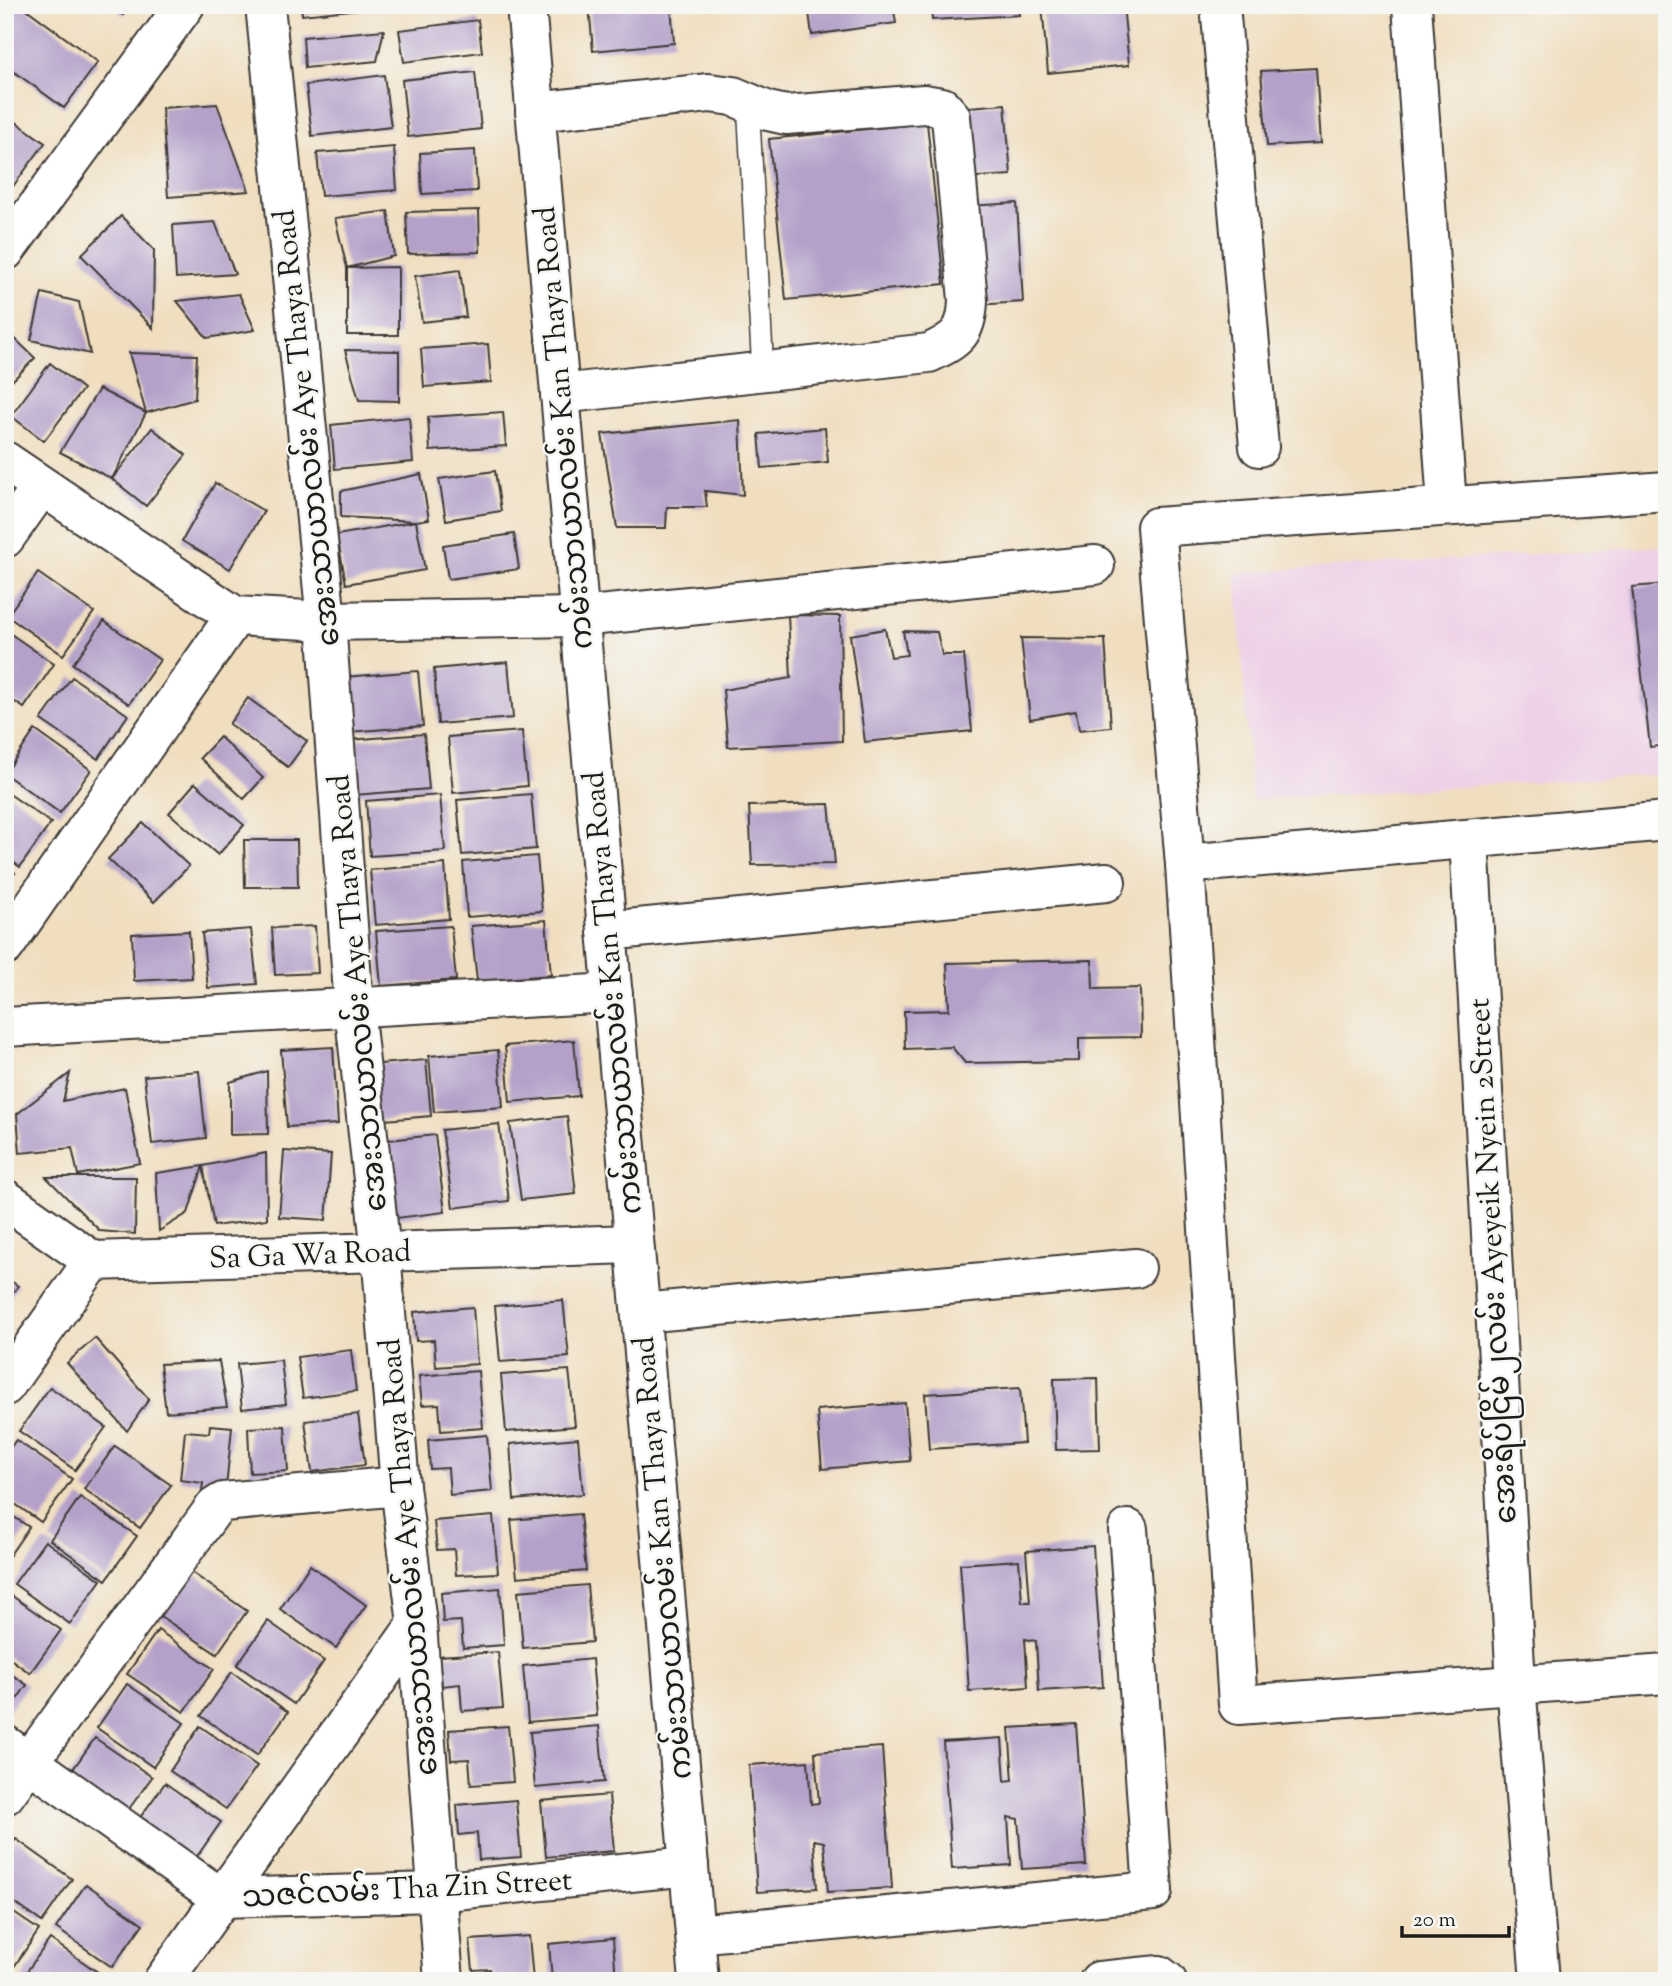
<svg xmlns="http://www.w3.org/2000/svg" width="1672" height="1986" viewBox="0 0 1672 1986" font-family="'Sorts Mill Goudy','Noto Sans Myanmar',serif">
  <rect width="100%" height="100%" fill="#f6f6f2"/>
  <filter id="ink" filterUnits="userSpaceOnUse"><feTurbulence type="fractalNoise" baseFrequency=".0143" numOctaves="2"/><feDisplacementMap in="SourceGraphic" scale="14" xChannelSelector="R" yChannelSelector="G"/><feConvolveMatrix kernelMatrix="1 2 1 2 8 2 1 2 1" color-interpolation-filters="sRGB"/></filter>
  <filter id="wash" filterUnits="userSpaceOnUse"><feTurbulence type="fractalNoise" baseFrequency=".00686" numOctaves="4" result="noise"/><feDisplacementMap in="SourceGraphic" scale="28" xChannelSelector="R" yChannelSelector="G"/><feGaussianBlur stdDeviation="1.57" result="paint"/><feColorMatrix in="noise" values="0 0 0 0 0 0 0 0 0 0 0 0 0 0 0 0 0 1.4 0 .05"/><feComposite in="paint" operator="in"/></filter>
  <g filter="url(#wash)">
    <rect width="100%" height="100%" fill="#f0debf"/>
    <polygon fill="#eed0e7" points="1667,546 1667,774 1252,800 1236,573"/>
    <g id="blocks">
      <g fill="#b4a0c9">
        <polygon points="15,5 21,5 98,62 64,108 5,65 5,18"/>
        <polygon points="110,5 131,5 123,15"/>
        <polygon points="301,5 379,5 379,7 302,15"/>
        <polygon points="589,5 671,5 674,43 593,51"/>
        <polygon points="808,5 893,5 896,23 812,35"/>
        <polygon points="931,5 1018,5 1019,15 932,20"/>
        <polygon points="1042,5 1123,5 1129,65 1048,73"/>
        <polygon points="478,20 482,52 404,62 399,30"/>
        <polygon points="384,30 377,61 305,68 303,37"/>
        <polygon points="1316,68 1321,143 1267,146 1261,71"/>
        <polygon points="475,72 481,129 408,137 402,80"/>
        <polygon points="384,75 391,127 312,136 306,85"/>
        <polygon points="217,104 249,191 168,197 162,108"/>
        <polygon points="1005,104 1011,175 962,178 957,108"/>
        <polygon points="5,114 45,143 11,189 5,185"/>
        <polygon points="927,123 944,284 786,300 769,139"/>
        <polygon points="394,147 397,190 321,196 317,153"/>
        <polygon points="475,150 477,191 422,194 420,153"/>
        <polygon points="1017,203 1023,302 976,305 969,206"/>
        <polygon points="479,210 480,252 408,254 406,212"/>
        <polygon points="388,211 394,256 347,268 398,267 398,335 347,335 347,268 335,218"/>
        <polygon points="121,216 154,250 153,328 81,255"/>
        <polygon points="215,222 235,274 176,278 173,225"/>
        <polygon points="460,270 466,317 422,322 415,276"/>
        <polygon points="42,293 79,302 90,354 31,340"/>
        <polygon points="239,294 255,330 207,338 177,301"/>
        <polygon points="5,329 35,358 5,388"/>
        <polygon points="488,344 491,382 424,387 421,349"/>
        <polygon points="345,350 399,351 399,401 359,400"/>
        <polygon points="129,353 197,355 195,399 146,413"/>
        <polygon points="50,363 83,389 44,441 11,416"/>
        <polygon points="99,389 146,413 112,479 60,452"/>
        <polygon points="503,412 506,446 430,451 428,417"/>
        <polygon points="409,417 413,462 335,469 331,425"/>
        <polygon points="740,420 743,495 705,491 707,507 667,507 666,528 617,528 602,434"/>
        <polygon points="152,428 186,455 146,506 112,479"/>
        <polygon points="825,428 828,462 762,468 759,434"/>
        <polygon points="495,471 501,511 446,520 439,479"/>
        <polygon points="421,474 429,519 416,521 425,570 346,584 337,535 416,521 341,517 341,491"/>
        <polygon points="215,483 264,511 230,569 182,541"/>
        <polygon points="514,534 519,569 448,579 443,545"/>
        <polygon points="38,573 94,612 63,655 7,616"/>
        <polygon points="1667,584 1667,745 1650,747 1632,587"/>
        <polygon points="788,615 840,616 842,741 728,747 723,690 791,678"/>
        <polygon points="104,621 160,660 129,704 73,664"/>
        <polygon points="885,629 891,657 907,655 903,631 937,632 942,655 964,655 972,731 865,742 850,635"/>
        <polygon points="5,630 54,664 24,708 5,695"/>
        <polygon points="1021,638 1105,639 1111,727 1079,730 1076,711 1030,719"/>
        <polygon points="508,662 513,718 438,724 434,669"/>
        <polygon points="418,671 423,726 349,732 344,677"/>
        <polygon points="72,677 128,715 98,759 41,720"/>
        <polygon points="248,698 307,741 288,767 229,724"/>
        <polygon points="5,714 14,720 5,733"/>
        <polygon points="35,730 91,770 60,813 5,774"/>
        <polygon points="522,731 527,786 453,793 448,737"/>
        <polygon points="424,734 429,789 354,795 349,740"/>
        <polygon points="220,737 263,778 244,799 200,758"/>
        <polygon points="195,783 244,825 218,855 169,813"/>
        <polygon points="5,791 51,823 20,867 5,856"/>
        <polygon points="531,794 536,849 462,855 457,800"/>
        <polygon points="440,795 445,851 370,856 366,801"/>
        <polygon points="829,804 835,864 752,865 749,806"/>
        <polygon points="143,823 189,866 154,902 108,859"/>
        <polygon points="244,840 297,840 298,887 245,887"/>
        <polygon points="537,856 542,911 467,917 463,862"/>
        <polygon points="445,864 449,919 375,925 370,870"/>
        <polygon points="5,866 15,873 5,886"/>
        <polygon points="546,920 551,975 477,981 471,926"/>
        <polygon points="315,926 318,973 275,975 272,928"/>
        <polygon points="451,926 456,980 381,986 376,931"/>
        <polygon points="251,929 257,984 208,988 202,933"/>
        <polygon points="189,931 192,978 134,981 132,934"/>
        <polygon points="1092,960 1093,989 1140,988 1141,1037 1079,1038 1079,1061 965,1063 952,1047 905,1049 904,1011 949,1010 947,963"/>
        <polygon points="574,1040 579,1096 510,1102 505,1046"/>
        <polygon points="333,1047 338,1124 287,1127 281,1050"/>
        <polygon points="498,1050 503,1107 434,1112 429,1056"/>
        <polygon points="426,1060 431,1116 362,1122 357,1066"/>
        <polygon points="199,1071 206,1138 152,1144 144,1076"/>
        <polygon points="267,1071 268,1134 230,1135 230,1082"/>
        <polygon points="70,1073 63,1101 125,1088 140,1163 78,1175 72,1148 20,1153 17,1114"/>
        <polygon points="567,1116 576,1194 521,1200 510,1123"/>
        <polygon points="499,1124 509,1201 453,1208 442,1130"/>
        <polygon points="435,1135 445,1212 389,1219 379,1141"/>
        <polygon points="284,1151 331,1154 326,1220 279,1217"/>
        <polygon points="266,1153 267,1219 214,1226 203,1166"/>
        <polygon points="203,1166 188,1213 159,1231 156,1173"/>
        <polygon points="46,1177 136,1177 135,1234 100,1231"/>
        <polygon points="5,1277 18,1286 5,1304"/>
        <polygon points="563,1300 569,1357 500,1362 495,1306"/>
        <polygon points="473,1307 477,1364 436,1367 434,1340 416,1341 414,1312"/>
        <polygon points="95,1338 149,1399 127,1431 67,1363"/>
        <polygon points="351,1350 356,1391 303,1398 297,1357"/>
        <polygon points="281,1360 286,1404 242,1409 237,1364"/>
        <polygon points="219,1361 227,1407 166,1412 160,1364"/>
        <polygon points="569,1370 575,1426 506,1432 501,1375"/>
        <polygon points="478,1371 483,1428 441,1431 439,1404 422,1405 419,1376"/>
        <polygon points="1098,1378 1100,1449 1056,1450 1054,1379"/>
        <polygon points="50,1387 106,1427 75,1470 19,1431"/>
        <polygon points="1020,1388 1024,1443 929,1449 925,1394"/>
        <polygon points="905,1403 910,1461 822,1469 817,1410"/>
        <polygon points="358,1414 365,1465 312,1472 305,1421"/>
        <polygon points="210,1425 232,1427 226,1488 215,1492 202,1491 203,1483 180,1480 185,1431 209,1433"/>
        <polygon points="285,1426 288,1471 250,1473 248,1428"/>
        <polygon points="487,1435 492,1491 450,1495 448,1468 430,1469 428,1440"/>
        <polygon points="578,1438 583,1494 514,1500 510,1444"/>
        <polygon points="16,1440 72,1479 41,1522 5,1497 5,1455"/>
        <polygon points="115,1446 171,1485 140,1528 84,1489"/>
        <polygon points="80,1497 137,1536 106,1580 50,1540"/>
        <polygon points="5,1511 29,1527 5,1562"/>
        <polygon points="580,1514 586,1571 517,1577 511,1520"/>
        <polygon points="493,1516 498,1573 456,1575 454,1549 437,1550 434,1521"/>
        <polygon points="45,1541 101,1580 70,1624 14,1584"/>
        <polygon points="1093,1546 1103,1687 1039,1691 1036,1641 1025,1639 1028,1687 969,1691 960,1564 1019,1560 1022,1602 1030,1602 1026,1551"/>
        <polygon points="310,1565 366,1605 336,1648 280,1609"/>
        <polygon points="191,1572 247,1611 217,1654 160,1616"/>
        <polygon points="587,1585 592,1642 523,1648 518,1591"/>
        <polygon points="500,1588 504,1645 463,1648 461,1621 443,1622 441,1593"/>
        <polygon points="5,1591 61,1630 30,1673 5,1655"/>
        <polygon points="268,1621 324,1661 294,1704 237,1665"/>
        <polygon points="158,1630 214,1669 184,1712 127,1674"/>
        <polygon points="498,1652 503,1708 462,1711 460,1684 442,1686 439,1656"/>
        <polygon points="592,1659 597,1716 528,1722 523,1666"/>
        <polygon points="5,1670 27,1685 5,1716"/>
        <polygon points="232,1672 288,1712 257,1755 201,1716"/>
        <polygon points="127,1684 184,1723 153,1767 97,1728"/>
        <polygon points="1076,1724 1086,1865 1022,1869 1018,1819 1008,1817 1011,1865 952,1869 943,1742 1002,1738 1005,1781 1013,1780 1009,1728"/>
        <polygon points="200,1726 257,1766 226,1809 170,1771"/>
        <polygon points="508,1726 513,1782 471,1785 469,1759 451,1760 449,1730"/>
        <polygon points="599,1726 604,1782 535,1788 530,1732"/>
        <polygon points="95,1738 152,1777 121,1820 64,1782"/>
        <polygon points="882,1747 892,1888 828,1892 824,1842 814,1840 817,1888 757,1892 749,1765 808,1761 811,1804 819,1803 815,1752"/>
        <polygon points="165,1783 221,1822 191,1865 134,1826"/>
        <polygon points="609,1795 614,1851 546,1857 541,1801"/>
        <polygon points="516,1800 521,1857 479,1860 477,1833 459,1835 457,1805"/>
        <polygon points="16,1839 72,1879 42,1922 5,1896 5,1855"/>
        <polygon points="86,1884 143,1924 112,1967 56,1928"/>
        <polygon points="5,1907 39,1930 9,1974 5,1971"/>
        <polygon points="529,1936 533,1981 491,1981 490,1969 473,1970 470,1940"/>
        <polygon points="613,1938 616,1981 552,1981 549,1944"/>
        <polygon points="50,1939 106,1978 105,1981 20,1981"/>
      </g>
    </g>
  </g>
  <g filter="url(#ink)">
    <use href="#blocks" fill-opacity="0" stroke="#3c3934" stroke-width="2"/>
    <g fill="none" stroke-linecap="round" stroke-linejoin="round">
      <defs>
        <polyline id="lane" points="748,102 763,372"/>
        <g id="street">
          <polyline points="265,5 326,621 354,1008 381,1252 400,1486 417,1624 444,1981"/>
          <polyline points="526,5 699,1981"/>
          <polyline points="1220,5 1259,447"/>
          <polyline points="1412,5 1447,505"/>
          <path d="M535,112L709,93L733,96L768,111L786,115L924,104L942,107L951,117L968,300C967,333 957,340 929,353L560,394"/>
          <polyline points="5,251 185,5"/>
          <polyline points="5,461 235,616 326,621 579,617 1095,565"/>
          <polyline points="1667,491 1156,527 1185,864 1238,1705 1667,1674"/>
          <polyline points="5,538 41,487"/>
          <polyline points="1469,839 1516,1684 1540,1981"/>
          <polyline points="1185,864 1667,821"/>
          <polyline points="607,931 1106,882"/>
          <polyline points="5,946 235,616"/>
          <polyline points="5,1027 613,993"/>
          <polyline points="5,1199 93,1261 634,1244"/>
          <polyline points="641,1313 1136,1268"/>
          <polyline points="5,1386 93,1261"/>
          <polyline points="5,1745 221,1898 436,1892 689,1866"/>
          <polyline points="5,1795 215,1507 223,1502 400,1486"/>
          <polyline points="695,1934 1153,1891 1128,1529"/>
          <polyline points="163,1981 417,1624"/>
          <polyline points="1099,1981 1159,1975 1167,1981"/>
        </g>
      </defs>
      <use href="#lane" stroke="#3c3934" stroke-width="24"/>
      <use href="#street" stroke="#3c3934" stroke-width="42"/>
      <use href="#lane" stroke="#fff" stroke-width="21"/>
      <use href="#street" stroke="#fff" stroke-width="38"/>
    </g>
  </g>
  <g text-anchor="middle" stroke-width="5" stroke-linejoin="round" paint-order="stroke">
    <g font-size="30" fill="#1c1c1c" stroke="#f6f6f2">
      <text transform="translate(306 428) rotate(-96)" y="10">အေးသာယာလမ်း Aye Thaya Road</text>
      <text transform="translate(563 428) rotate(-95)" y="10">ကမ်းသာယာလမ်း Kan Thaya Road</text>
      <text transform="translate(357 993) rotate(-95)" y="10">အေးသာယာလမ်း Aye Thaya Road</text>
      <text transform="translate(612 993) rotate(-95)" y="10">ကမ်းသာယာလမ်း Kan Thaya Road</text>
      <text transform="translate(310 1254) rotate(-2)" y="10">Sa Ga Wa Road</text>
      <text transform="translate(1492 1261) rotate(-93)" y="10">အေးရိပ်ငြိမ်၂လမ်း Ayeyeik Nyein 2Street</text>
      <text transform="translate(408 1557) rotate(-95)" y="10">အေးသာယာလမ်း Aye Thaya Road</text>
      <text transform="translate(662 1558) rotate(-95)" y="10">ကမ်းသာယာလမ်း Kan Thaya Road</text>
      <text transform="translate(407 1888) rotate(-3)" y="10">သဇင်လမ်း Tha Zin Street</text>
    </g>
  </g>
  <rect width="1672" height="1986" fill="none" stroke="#f6f6f2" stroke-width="28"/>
  <path d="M1402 1926v10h107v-10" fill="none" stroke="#1c1c1c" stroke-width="3.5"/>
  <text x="1413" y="1926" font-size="21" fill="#1c1c1c" stroke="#f6f6f2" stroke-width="5" paint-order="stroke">20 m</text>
</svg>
